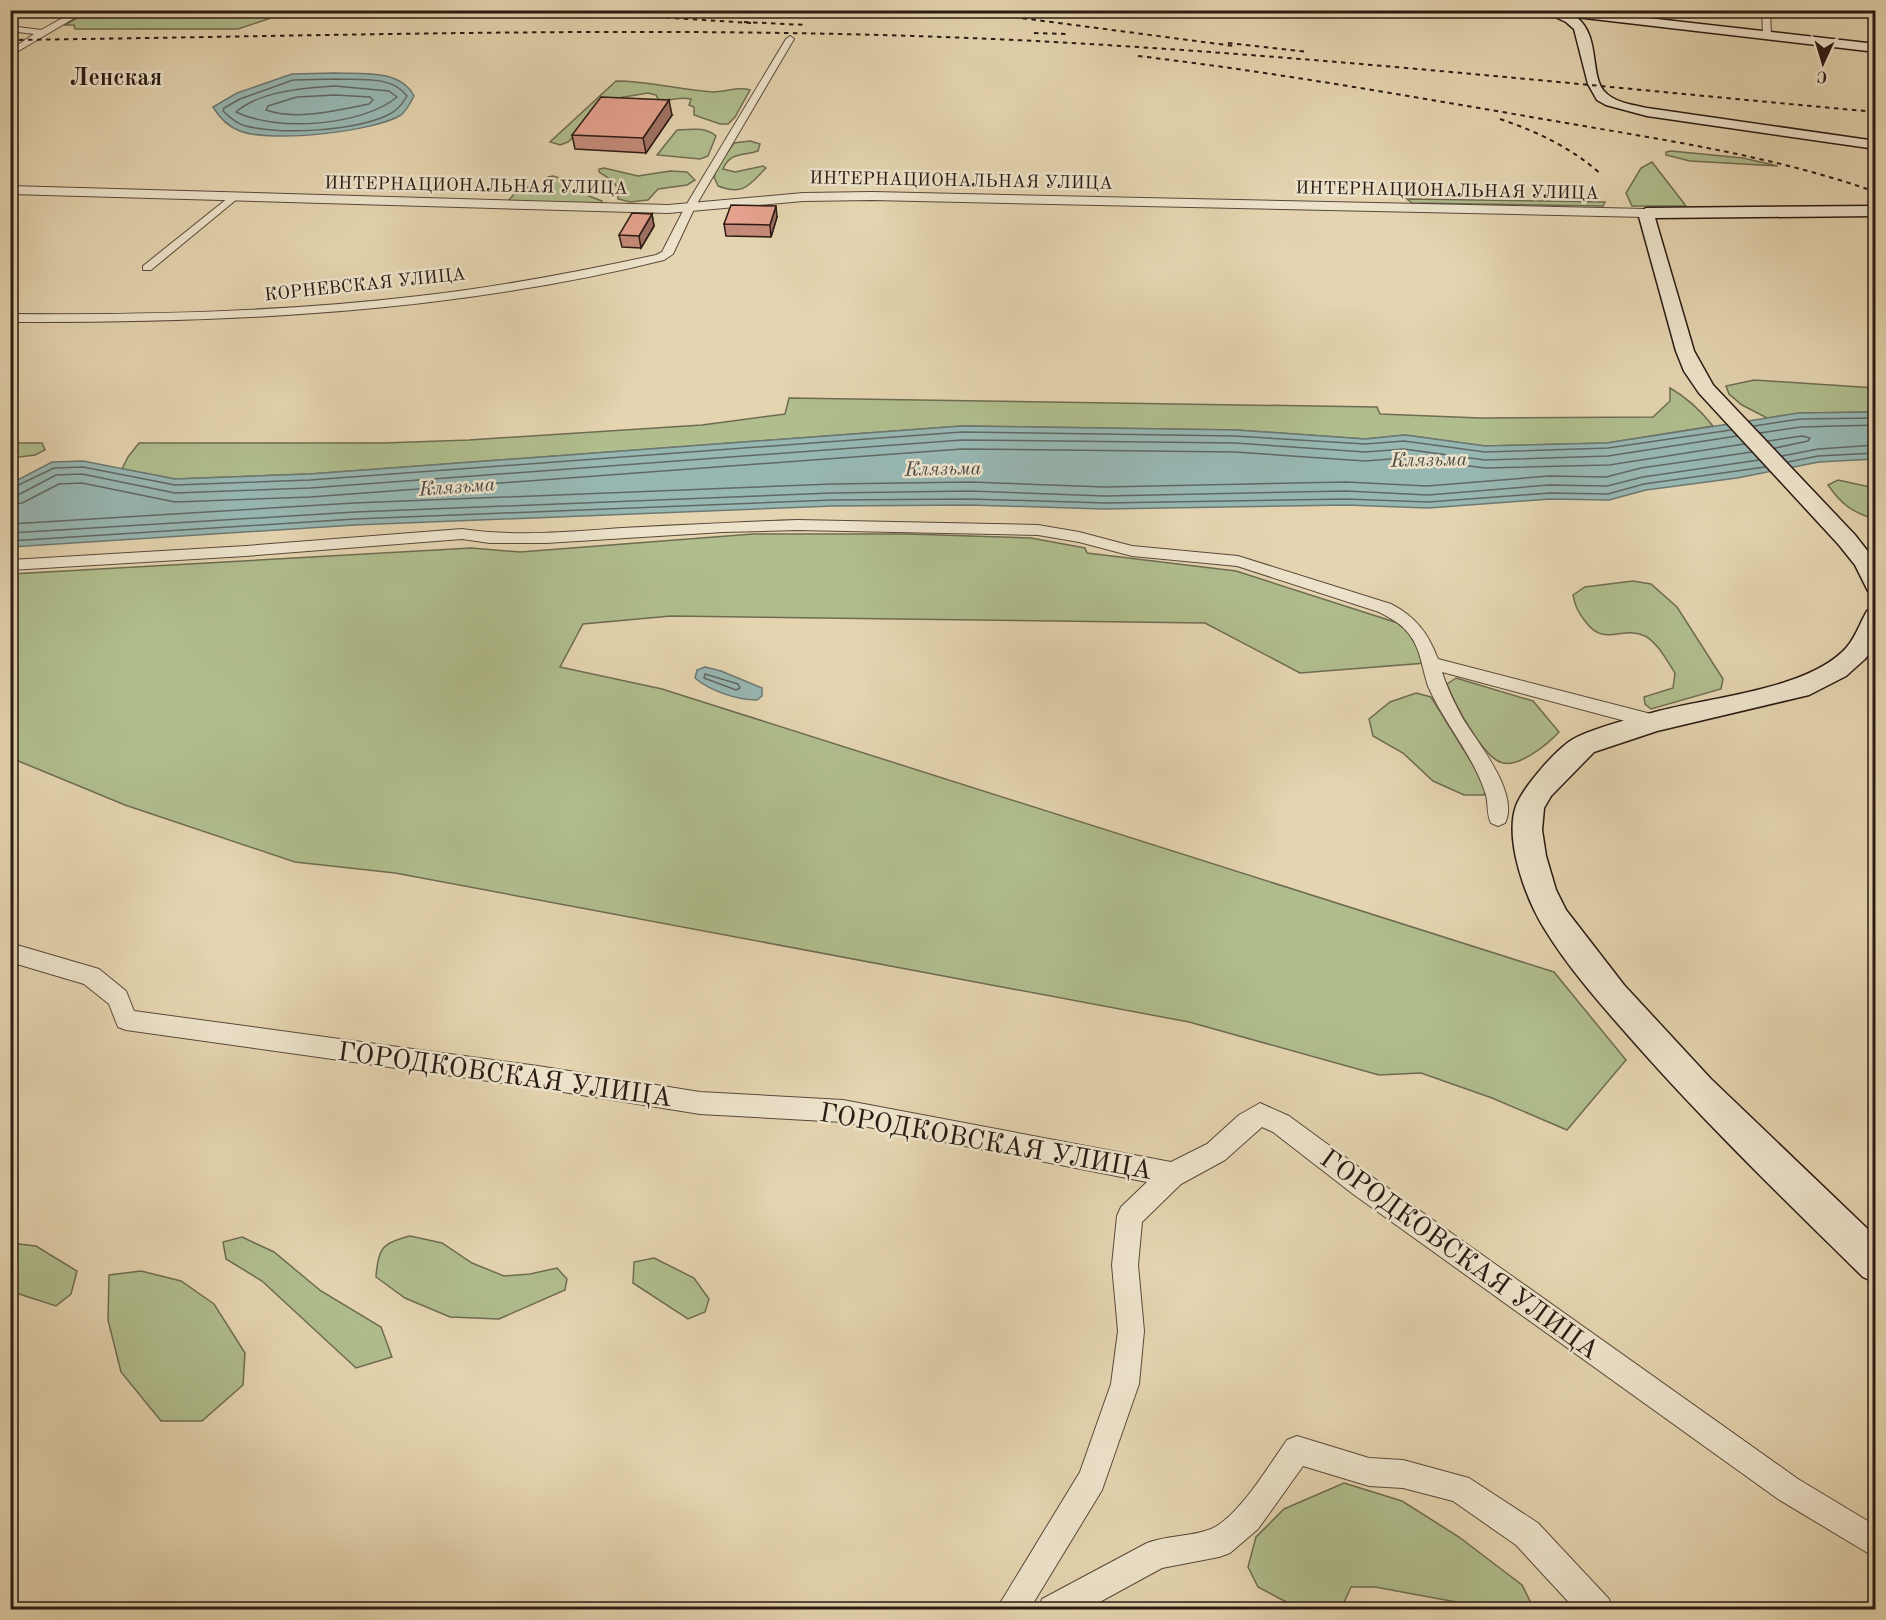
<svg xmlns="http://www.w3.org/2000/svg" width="1886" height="1620" viewBox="0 0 1886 1620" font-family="'Old Standard TT',serif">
  <rect width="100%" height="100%" fill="#e4d4af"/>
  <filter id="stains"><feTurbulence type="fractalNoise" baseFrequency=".00333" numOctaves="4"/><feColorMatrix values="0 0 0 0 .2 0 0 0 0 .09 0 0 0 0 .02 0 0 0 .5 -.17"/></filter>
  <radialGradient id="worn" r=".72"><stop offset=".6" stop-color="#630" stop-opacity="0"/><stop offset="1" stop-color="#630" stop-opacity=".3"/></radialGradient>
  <g fill="#b0bd8d" stroke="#6e6c50" stroke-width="1.5">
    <polygon points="88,11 292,11 238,29 75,29 74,25 65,25"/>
    <path d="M616,81C649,81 681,90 713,92C725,92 740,86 750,90L735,117L728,124H720L694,115V107L689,105L691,99C676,96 670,101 657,102L658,99L656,95L648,93L612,99L568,142L560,145L550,142Z"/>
    <path d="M677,130C690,129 706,127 716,136L708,156L700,159L657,155Z"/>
    <path d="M750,141L760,144L758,151C743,156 730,152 723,169L735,172L763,166L766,168C749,185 744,196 718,186L714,177L718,165L734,143Z"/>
    <polygon points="1671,151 1743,158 1778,166 1690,161 1666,155 1666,152"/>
    <polygon points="1652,162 1686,206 1632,206 1626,193 1641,168"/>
    <path d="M604,168L638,176L670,171L687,172L695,180L687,185L658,189L648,200L630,202L618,199C619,182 611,180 599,172V169Z"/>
    <path d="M553,176L565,180L562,190L575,192L583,189L589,196L602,201L601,204L515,202L509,200L521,186C532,187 541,193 551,183L548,177Z"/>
    <polygon points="1407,199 1605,202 1603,206 1412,203"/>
    <polygon points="1754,380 1875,388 1875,412 1800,413 1767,418 1742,405 1729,394 1726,386"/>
    <path d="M1670,388C1688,398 1701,411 1713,426L1607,443L1485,446L1405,435L1365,439L1236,430L962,426L310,474L175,479L122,469L128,457L139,443H384L469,440L702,425L785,414L789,398L1377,407L1380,414L1480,418L1653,417L1670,401Z"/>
    <polygon points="11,443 42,443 45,450 35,455 11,458"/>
    <path d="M1838,480L1875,488V519C1853,513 1841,504 1828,485Z"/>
    <polygon points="753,534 908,534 1031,538 1085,548 1087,553 1236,571 1404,625 1426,663 1300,673 1205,623 671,616 583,624 560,667 662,689 1554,972 1626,1060 1567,1130 1492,1098 1421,1073 1379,1075 1189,1022 395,873 295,862 125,805 11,758 11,574 471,548 520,552"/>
    <path d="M1633,581L1651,584L1677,607L1723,679L1721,689L1651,709L1645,704L1644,697L1673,688L1675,673C1667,661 1658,643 1645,636C1622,625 1604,648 1585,621C1578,612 1575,606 1573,595L1585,587Z"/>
    <path d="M1456,678L1533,701L1559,732C1549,743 1520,767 1503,763C1483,759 1454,702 1447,684Z"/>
    <polygon points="1416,693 1431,697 1486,786 1484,795 1464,795 1433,781 1403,753 1373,736 1369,719 1390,702"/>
    <path d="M410,1236L442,1243L472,1263L504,1276L530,1274L557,1268L567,1279L565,1290L499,1319L450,1317L405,1298L376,1277C378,1248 382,1243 410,1236Z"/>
    <polygon points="242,1237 274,1252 321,1291 381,1327 392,1357 356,1368 262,1281 226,1259 223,1242"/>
    <polygon points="11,1243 36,1246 77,1271 71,1294 56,1306 13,1292 10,1290"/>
    <polygon points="654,1258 694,1278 709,1299 705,1312 688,1319 633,1283 634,1262"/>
    <polygon points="141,1271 181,1281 214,1304 245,1353 243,1385 202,1421 161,1421 121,1372 108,1320 109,1275"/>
    <polygon points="1344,1483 1402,1501 1459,1537 1522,1585 1532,1605 1530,1609 1494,1609 1375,1587 1351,1587 1341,1609 1301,1609 1294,1606 1258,1587 1248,1567 1256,1537 1284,1509"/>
  </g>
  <g fill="#97b7b3" stroke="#6c7873" stroke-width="1.5">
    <path d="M335,73C362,74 400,69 414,96C411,102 406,111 401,115C373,132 271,143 240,131C229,127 219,117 213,107L237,93L292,74Z"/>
    <polygon points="1876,412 1875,459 1819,462 1737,478 1646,490 1609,500 1550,499 1428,508 1346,505 1104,509 970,505 833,506 355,525 11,547 10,484 52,462 83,461 175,479 310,474 962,426 1236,430 1365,439 1405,435 1485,446 1607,443 1799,413"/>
    <path d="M705,667L721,671L762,688V696L757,700C737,700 710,691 695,678L697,670Z"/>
  </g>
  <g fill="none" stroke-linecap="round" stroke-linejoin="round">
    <g stroke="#616863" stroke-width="1.5">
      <path d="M335,79C358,80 392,75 407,96C402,105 397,111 388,115C354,131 282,135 246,126C237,124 229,117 223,111L224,108L240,99L293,80Z"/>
      <path d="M335,86L389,91L397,97C363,126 276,132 236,112C260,91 304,88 335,86Z"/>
      <path d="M335,95L370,97L373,100L369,104C338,110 297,121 266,110L268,106L297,97Z"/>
      <polyline points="1754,426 1800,419 1876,418"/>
      <polyline points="1760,433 1801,427 1876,425"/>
      <polyline points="1768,441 1802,436 1810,438 1808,441 1775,448"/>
      <polyline points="1782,456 1818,449 1876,445"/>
      <polyline points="1788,462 1818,456 1876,453"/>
      <polyline points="10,489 54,468 83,467 175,485 310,480 962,432 1235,436 1365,444 1404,441 1485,452 1608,448 1731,430"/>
      <polyline points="10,496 18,495 56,475 82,474 175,493 310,488 962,440 1235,443 1365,452 1404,449 1485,460 1608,456 1737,436"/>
      <polyline points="10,505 22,503 59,484 82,483 175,502 310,497 962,449 1235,452 1365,461 1404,458 1485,468 1609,465 1744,444"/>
      <polyline points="10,524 354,503 832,484 971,482 1105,487 1346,482 1427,486 1549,476 1606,477 1641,468 1752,452"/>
      <polyline points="10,533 355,512 832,493 970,491 1105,496 1346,491 1428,495 1549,485 1607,486 1643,477 1759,460"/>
      <polyline points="10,541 355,519 832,500 970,499 1105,503 1346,499 1428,502 1550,493 1608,494 1644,484 1765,467"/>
      <polygon points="705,674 738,684 740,688 736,690 704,678"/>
    </g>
    <defs>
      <g id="minor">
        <polygon points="77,10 88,10 10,56 10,50 34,34 10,31 10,26 41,30"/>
        <polygon points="1762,10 1770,10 1771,36 1767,39 1763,36"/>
        <path d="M790,36L794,39L695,207L673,254L664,260C451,313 229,323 10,322V314C147,315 283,312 419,296C499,287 578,272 656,255L662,252L685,207L786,39Z"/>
        <polygon points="233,194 238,197 237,199 151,270 143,270 143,266"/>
        <path d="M797,520L1038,525L1079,532L1132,546L1238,556L1391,604C1416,617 1428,633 1438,659L1655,715L1661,717L1664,722L1661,727L1655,729L1442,672C1447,688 1455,704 1463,719C1478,743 1520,794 1505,823L1498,826L1491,823C1486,814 1489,802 1485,792C1472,753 1444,723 1428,686C1422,669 1421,649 1409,634C1401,623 1390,618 1379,612L1237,566L1132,556L1079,542L1038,535L797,530L723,532L546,543H490L462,539L246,556L10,570V560L246,546L462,529C515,537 569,532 622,528C681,525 739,522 797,520Z"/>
        <polygon points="10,943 99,969 126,991 134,1011 538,1066 700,1092 843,1100 1171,1162 1207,1144 1239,1115 1260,1103 1289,1116 1371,1176 1798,1479 1876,1526 1876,1558 1778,1499 1353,1194 1273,1132 1262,1127 1225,1160 1181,1184 1142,1222 1138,1265 1144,1331 1139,1384 1102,1490 1029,1610 996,1610 1080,1472 1111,1384 1118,1331 1112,1265 1117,1216 1121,1207 1147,1182 843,1122 700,1114 538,1088 126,1030 118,1027 109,1004 84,984 10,962"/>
        <path d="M1297,1436L1369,1458L1403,1460L1469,1478L1538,1523L1609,1599L1613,1610H1576L1516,1545L1453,1501L1403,1488L1369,1486L1303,1466L1258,1529L1230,1553L1219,1557L1162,1568L1085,1610H1038L1042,1599L1147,1543C1168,1535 1191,1537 1211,1529C1238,1518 1270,1464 1287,1440Z"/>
      </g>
      <polygon id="tertiary" points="10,186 668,205 803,193 872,192 1646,209 1653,213 1646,217 872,200 803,201 668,213 10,194"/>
      <g id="secondary">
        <path d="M1577,10L1876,44V52L1576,17C1602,36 1588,79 1607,94C1617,103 1634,105 1647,108L1876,141V149L1647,116L1606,105L1597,100L1588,84L1574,29L1566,22L1543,11Z"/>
        <polygon points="1876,206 1876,216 1655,218 1694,351 1713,385 1855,535 1873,558 1876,561 1876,593 1868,591 1855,565 1839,545 1699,393 1684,371 1676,351 1638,213 1646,208"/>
        <path d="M1876,609V644L1865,659L1846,676L1809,695L1657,731L1594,752L1551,796L1544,808L1542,830L1546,856L1556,890L1566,910L1624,985L1711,1079L1876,1237V1283L1863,1277C1785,1200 1706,1124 1633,1041C1602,1006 1569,969 1544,928C1526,899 1504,840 1516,806C1523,787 1559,745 1577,737C1601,726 1630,719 1655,712C1710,697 1809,690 1847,647C1856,636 1860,623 1867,611Z"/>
      </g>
    </defs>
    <use href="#minor" stroke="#59483a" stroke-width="2"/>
    <use href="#tertiary" stroke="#59483a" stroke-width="2"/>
    <use href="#secondary" stroke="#2b1a13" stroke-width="3"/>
    <use href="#minor" fill="#ede3cb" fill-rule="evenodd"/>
    <use href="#tertiary" fill="#ede3cb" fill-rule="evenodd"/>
    <use href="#secondary" fill="#ede3cb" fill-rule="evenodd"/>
    <g stroke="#2b1a13" stroke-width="2" stroke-dasharray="4.5 4.5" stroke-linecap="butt">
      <polyline points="960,10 1234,46"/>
      <polyline points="594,13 751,23"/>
      <polyline points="744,22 806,25"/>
      <polyline points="1034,33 1067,34"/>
      <path d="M10,40C345,36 681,24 1015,40C1302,54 1589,86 1876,112"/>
      <polyline points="1228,43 1308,52"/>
      <path d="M1138,56C1274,72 1408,96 1543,119C1656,139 1768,154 1876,192"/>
      <path d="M1500,119C1538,132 1572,148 1602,175"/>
    </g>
  </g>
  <g fill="#c58b7a" stroke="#2b1a13" stroke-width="1.5">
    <polygon points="672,115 646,153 575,149 572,135"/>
    <polygon points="652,214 654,226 641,248 622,247 619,235"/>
    <polygon points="777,217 771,237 726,236 724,224"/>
  </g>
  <g fill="#a07163" stroke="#2b1a13" stroke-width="1.5">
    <polygon points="669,100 672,115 646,153 643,138"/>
    <polygon points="776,206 777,217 771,237 770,225"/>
    <polygon points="652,214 654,226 641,248 639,236"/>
  </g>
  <g fill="#e5a28e" stroke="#2b1a13" stroke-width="1.5">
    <polygon points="601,97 669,100 643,138 572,135"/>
    <polygon points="731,205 776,206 770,225 724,224"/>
    <polygon points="632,213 652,214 639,236 619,235"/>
  </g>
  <g text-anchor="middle" stroke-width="5" stroke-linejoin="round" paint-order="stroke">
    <g font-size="18" fill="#2b1a13" stroke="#ede3cb">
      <text transform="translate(961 180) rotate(1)" y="6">ИНТЕРНАЦИОНАЛЬНАЯ УЛИЦА</text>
      <text transform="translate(476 185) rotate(1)" y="6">ИНТЕРНАЦИОНАЛЬНАЯ УЛИЦА</text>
      <text transform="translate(1447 190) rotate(1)" y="6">ИНТЕРНАЦИОНАЛЬНАЯ УЛИЦА</text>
      <text transform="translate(365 284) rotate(-6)" y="6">КОРНЕВСКАЯ УЛИЦА</text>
    </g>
    <g font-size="20" font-style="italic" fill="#4b4943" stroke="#ede3cb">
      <text transform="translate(1429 459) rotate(-1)" y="7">Клязьма</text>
      <text transform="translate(943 468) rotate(-1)" y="7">Клязьма</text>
      <text transform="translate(457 486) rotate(-4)" y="7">Клязьма</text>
    </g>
    <g font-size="24" font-weight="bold" fill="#2b1a13" stroke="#ede3cb">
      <text x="116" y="85">Ленская</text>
    </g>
    <g font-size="27" fill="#2b1a13" stroke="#ede3cb">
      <text transform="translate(505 1074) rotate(8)" y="9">ГОРОДКОВСКАЯ УЛИЦА</text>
      <text transform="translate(986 1141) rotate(10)" y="9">ГОРОДКОВСКАЯ УЛИЦА</text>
      <text transform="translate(1460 1254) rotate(36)" y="9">ГОРОДКОВСКАЯ УЛИЦА</text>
    </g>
  </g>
  <rect width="1886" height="1620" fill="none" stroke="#e4d4af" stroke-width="36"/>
  <rect x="12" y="12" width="1862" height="1596" fill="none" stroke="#2b1a13" stroke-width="3"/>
  <rect x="18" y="18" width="1850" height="1584" fill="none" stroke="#2b1a13" stroke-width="1.5"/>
  <g transform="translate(1823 63) rotate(184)" stroke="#ede3cb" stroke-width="4.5" paint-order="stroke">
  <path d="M0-4.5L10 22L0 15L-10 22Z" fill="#2b1a13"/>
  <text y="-9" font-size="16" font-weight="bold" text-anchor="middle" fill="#2b1a13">С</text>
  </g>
  <rect width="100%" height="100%" filter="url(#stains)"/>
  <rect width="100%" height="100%" fill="url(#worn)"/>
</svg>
